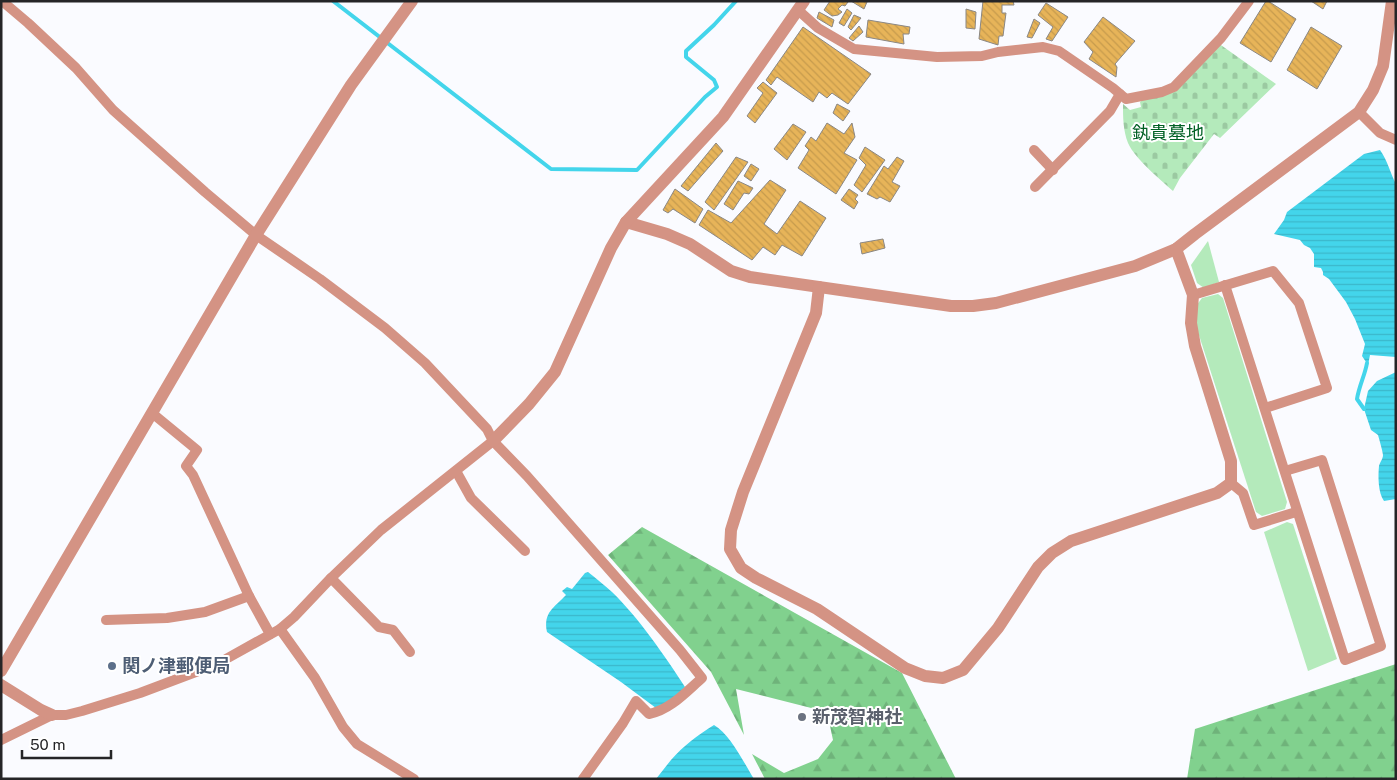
<svg xmlns="http://www.w3.org/2000/svg" width="1397" height="780" viewBox="0 0 1397 780" font-family="'Public Sans','Noto Sans JP',sans-serif">
  <defs>
    <pattern id="forest-firs" width="22" height="20" patternUnits="userSpaceOnUse" patternTransform="scale(1.25)"><rect width="22" height="20" fill="#81d18e"/><path d="M5 1l3.5 6h-7zM16 11l3.5 6h-7z" fill="#6fb37a"/></pattern>
    <pattern id="cemetery-stones" width="16" height="16" patternUnits="userSpaceOnUse" patternTransform="scale(1.25)"><rect width="16" height="16" fill="#b4eabb"/><path d="M2 7V4a2 2 0 0 1 4 0v3zM10 15v-3a2 2 0 0 1 4 0v3z" fill="#9bc9a1"/></pattern>
    <pattern id="water-rules" width="6" height="5" patternUnits="userSpaceOnUse" patternTransform="scale(1.25)"><rect width="6" height="5" fill="#43d5eb"/><path d="M0 2.5h6" fill="none" stroke="#3bb7ca"/></pattern>
    <pattern id="building-back-hatch" width="6" height="6" patternUnits="userSpaceOnUse" patternTransform="scale(1.25)"><rect width="6" height="6" fill="#e7b459"/><path d="M-1 5l2 2M0 0l6 6M5-1l2 2" fill="none" stroke="#c69b4d"/></pattern>
  </defs>
  <rect width="100%" height="100%" fill="#fafbff"/>
  <g fill="url(#forest-firs)">
    <polygon points="642,527 902,673 956,779 765,779 752,754 784,773 818,759 833,740 827,712 736,689 744,735 711,672 608,555"/>
    <polygon points="1396,664 1396,779 1187,779 1195,729"/>
  </g>
  <path fill="url(#cemetery-stones)" d="M1218,43L1276,84L1220,138L1214,134L1180,178L1173,191C1160,179 1135,159 1128,143C1123,130 1123,117 1123,104L1130,110L1141,107L1140,102L1145,98L1173,90Z"/>
  <g fill="#b4eabb">
    <polygon points="1208,241 1219,282 1204,288 1197,283 1191,265"/>
    <polygon points="1218,294 1223,298 1287,502 1285,509 1262,516 1256,512 1197,329 1196,306 1202,298"/>
    <polygon points="1287,522 1293,524 1337,659 1308,671 1264,532"/>
  </g>
  <g fill="url(#water-rules)">
    <path d="M1380,150C1388,161 1390,173 1396,184V357L1370,355L1368,365L1362,356L1365,344L1355,319L1346,302L1329,279L1323,275V272L1321,268L1314,267V254L1310,248L1304,245L1300,240L1274,234L1284,220L1287,212L1364,154Z"/>
    <path d="M1396,372V499L1384,501C1378,493 1378,476 1379,466C1380,462 1383,459 1383,455C1382,449 1380,442 1378,435L1371,430L1364,409L1368,391L1377,381Z"/>
    <path d="M588,572C596,578 604,585 612,592C638,617 665,656 685,687L667,705L656,708L621,682L547,632C543,612 554,608 566,595L562,591L567,587L572,589L585,573Z"/>
    <path d="M714,725C730,734 744,763 754,779H656C661,773 666,766 671,760C683,746 698,735 714,725Z"/>
  </g>
  <g fill="none" stroke-linecap="round" stroke-linejoin="round">
    <g stroke="#43d5eb" stroke-width="4">
      <polyline points="333,1 551,169 637,170 705,97 717,87 714,80 686,57 686,51 714,25 736,1"/>
      <path d="M1364,409L1357,399C1359,386 1365,375 1367,363"/>
    </g>
  </g>
  <g fill="url(#building-back-hatch)" stroke="#8a8784">
    <polygon points="830,1 847,1 848,2 845,6 842,5 838,9 842,12 838,15 832,16 824,10"/>
    <polygon points="851,1 865,1 867,2 864,9"/>
    <polygon points="983,1 1013,1 1014,5 1002,5 1002,13 1006,13 1003,36 999,36 998,45 979,39"/>
    <polygon points="1266,1 1268,1 1296,19 1271,62 1240,43"/>
    <polygon points="1311,1 1327,1 1323,9"/>
    <polygon points="1046,3 1068,17 1052,41 1046,39 1053,27 1038,15"/>
    <polygon points="847,9 852,13 844,26 839,23"/>
    <polygon points="966,9 976,12 975,29 966,28"/>
    <polygon points="819,12 834,20 832,27 817,18"/>
    <polygon points="854,15 861,18 851,30 848,27"/>
    <polygon points="1103,17 1135,41 1115,64 1117,67 1116,77 1089,59 1093,52 1084,42"/>
    <polygon points="1034,19 1040,23 1032,38 1027,37"/>
    <polygon points="868,20 910,27 909,34 903,34 904,44 866,37"/>
    <polygon points="859,26 863,32 853,41 849,38"/>
    <polygon points="803,27 871,74 848,104 832,93 827,98 819,92 813,102 777,77 771,85 766,80"/>
    <polygon points="1311,27 1342,46 1317,89 1287,70"/>
    <polygon points="763,82 777,93 755,123 747,116 763,93 757,88"/>
    <polygon points="837,104 850,111 843,121 833,113"/>
    <polygon points="827,123 844,134 852,123 855,137 844,153 857,160 836,194 798,168 809,150 805,146 811,137 816,141"/>
    <polygon points="793,124 806,132 787,160 774,149"/>
    <polygon points="716,143 723,151 688,191 681,186"/>
    <polygon points="865,147 885,160 862,192 854,185 866,165 859,158"/>
    <polygon points="736,157 748,162 714,210 705,202"/>
    <polygon points="897,157 904,161 892,182 900,186 890,202 880,197 877,199 867,194 884,166 888,169"/>
    <polygon points="751,164 759,169 751,181 744,176"/>
    <polygon points="770,180 786,190 764,224 777,234 800,201 826,218 802,256 782,245 775,255 763,247 752,260 699,225 708,210 731,223"/>
    <polygon points="738,181 753,188 749,194 744,193 733,210 724,204"/>
    <polygon points="675,189 703,209 695,223 673,209 668,213 663,210"/>
    <polygon points="849,189 858,195 855,199 858,202 854,209 841,200"/>
    <polygon points="883,239 885,248 862,254 860,243"/>
  </g>
  <g fill="none" stroke-linecap="round" stroke-linejoin="round">
    <g stroke="#d49384" stroke-width="10">
      <path d="M2,1L28,23L76,68L113,110L205,192L256,235L320,279L385,328L425,363L487,429L493,441L527,476L680,650L702,678C686,692 670,710 649,714L636,701L623,723L583,779"/>
      <polyline points="798,10 818,28 854,49 937,57 982,56 998,52 1043,47 1059,51 1113,88 1126,99 1162,92 1174,87 1221,38 1249,1"/>
      <polyline points="1359,112 1380,133 1396,140"/>
      <polyline points="1034,150 1053,170"/>
      <polyline points="1035,187 1110,111 1120,94"/>
      <path d="M1225,285C1266,410 1304,535 1345,660L1381,646L1322,460L1285,471"/>
      <polyline points="1193,295 1273,271 1299,303 1327,388 1265,408"/>
      <polyline points="152,413 197,450 186,466 193,475 249,596 270,634"/>
      <polyline points="456,471 471,498 525,551"/>
      <polyline points="1231,483 1243,493 1254,525 1296,512"/>
      <polyline points="331,578 379,627 393,630 410,652"/>
      <polyline points="106,620 167,618 205,612 249,596"/>
      <polyline points="280,629 315,678 343,727 357,744 414,779"/>
      <polyline points="1,740 52,715 66,715 82,711 140,693 217,664 280,629 294,617 331,578 381,530 493,441"/>
    </g>
    <g stroke="#d49384" stroke-width="12">
      <polyline points="626,222 667,234 690,244 731,271 750,277 951,306 973,306 996,303 1135,266 1176,249 1195,234 1359,112 1373,90 1383,66 1392,1"/>
      <polyline points="819,287 816,313 743,492 731,530 730,549 741,568 756,578 817,609 905,668 925,676 943,678 963,670 998,628 1038,567 1052,553 1071,541 1217,493 1231,483 1231,461 1195,346 1191,323 1193,295 1176,249"/>
      <polyline points="493,441 529,404 555,372 611,248 626,222 723,117 804,1"/>
      <polyline points="1,671 256,235 351,85 412,1"/>
      <polyline points="1,685 41,710 52,715"/>
    </g>
  </g>
  <circle fill="#5c6f8a" stroke="#fff" stroke-width="2" cx="112" cy="666" r="5"/>
  <circle fill="#6b7280" stroke="#fff" stroke-width="2" cx="802" cy="717" r="5"/>
  <g text-anchor="middle" stroke-width="4" stroke-linejoin="round" paint-order="stroke">
    <g font-size="18" fill="#016024" stroke="#fff">
      <text x="1168" y="139">釻貴墓地</text>
    </g>
    <g font-size="18" font-weight="bold" fill="#4e5e75" stroke="#fff" text-anchor="start">
      <text x="122" y="672">関ノ津郵便局</text>
    </g>
    <g font-size="18" font-weight="bold" fill="#5b616d" stroke="#fff" text-anchor="start">
      <text x="812" y="723">新茂智神社</text>
    </g>
  </g>
  <rect width="1397" height="780" fill="none" stroke="#252527" stroke-width="5"/>
  <path d="M22 750v8h89v-8" fill="none" stroke="#252527" stroke-width="2.5"/>
  <text x="30" y="750" font-size="15" fill="#252527" stroke="#ffffff" stroke-width="4" paint-order="stroke">50 m</text>
</svg>
